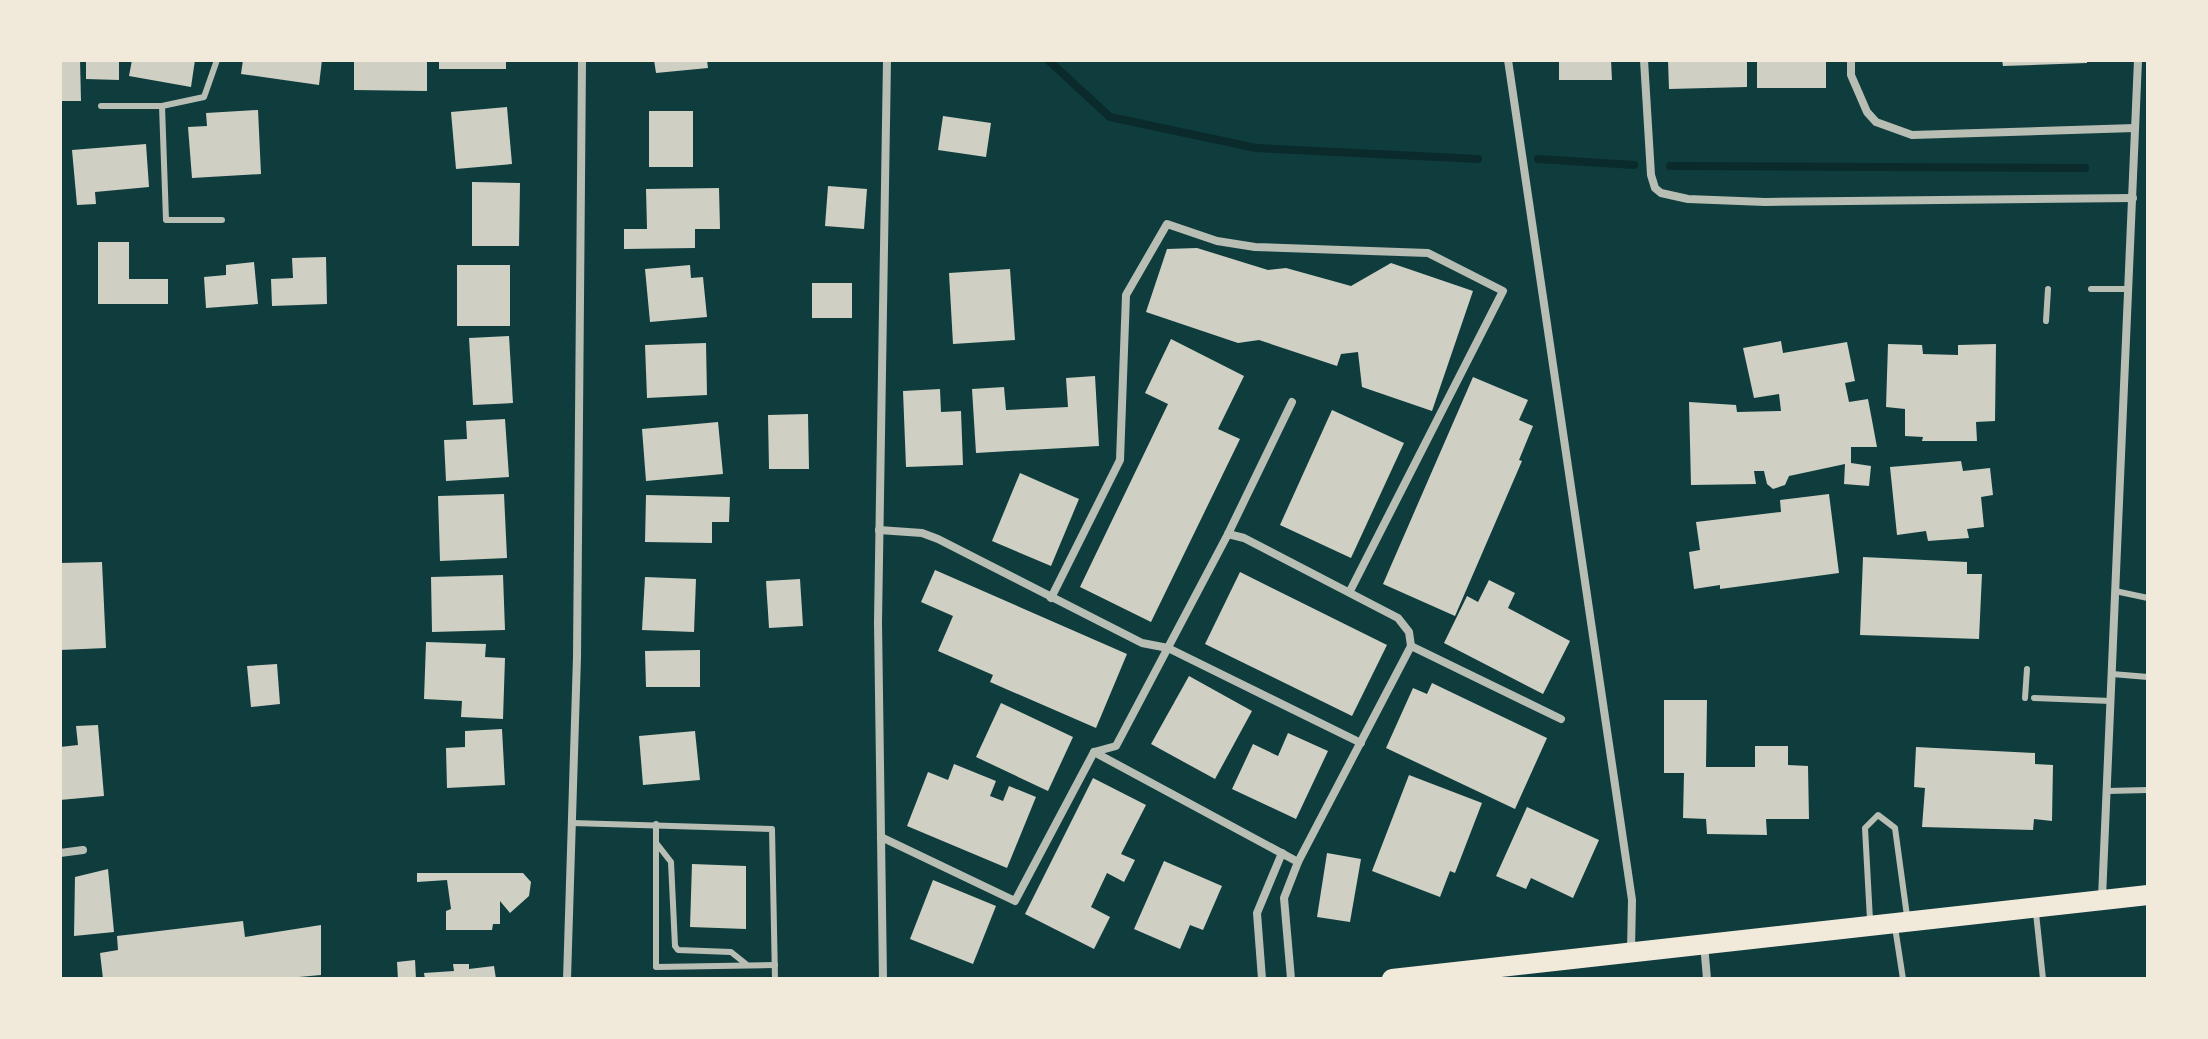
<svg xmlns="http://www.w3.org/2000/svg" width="2208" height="1039" viewBox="0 0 2208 1039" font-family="'Source Serif 4',serif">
  <rect width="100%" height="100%" fill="#0f3d3e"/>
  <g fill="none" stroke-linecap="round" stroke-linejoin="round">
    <g stroke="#0a2a2b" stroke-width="8">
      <polyline points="1048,60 1110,117 1256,148 1478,159"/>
      <polyline points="1538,159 1634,165"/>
      <polyline points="1670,166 2085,168"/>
    </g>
  </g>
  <g fill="#cfcfc3">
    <polygon points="60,60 80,60 81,101 60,101"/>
    <polygon points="86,60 119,60 119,80 86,79"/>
    <polygon points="132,60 195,60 191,87 129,76"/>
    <polygon points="243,60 322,60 319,85 241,74"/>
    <polygon points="354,60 427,60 427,91 354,90"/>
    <rect x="439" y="60" width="67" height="9"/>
    <polygon points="654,60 707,60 708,68 656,73"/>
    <polygon points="1559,60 1611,60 1612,80 1559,80"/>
    <polygon points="1668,60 1747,60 1747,87 1669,89"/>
    <rect x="1757" y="60" width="69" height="28"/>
    <polygon points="2002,60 2087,60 2087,63 2003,66"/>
    <polygon points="507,107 512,164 456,169 451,112"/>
    <polygon points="258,110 261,174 192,178 188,127 207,126 206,113"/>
    <rect x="649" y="111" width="44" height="56"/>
    <polygon points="943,116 991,123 986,157 938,150"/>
    <polygon points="146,144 149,187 95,192 96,204 77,205 72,150"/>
    <polygon points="472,182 520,183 519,246 472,246"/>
    <polygon points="828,186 867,189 864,229 825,226"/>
    <polygon points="719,188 720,229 695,229 695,248 624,249 624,229 647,229 646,189"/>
    <polygon points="98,242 129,242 129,279 168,279 168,304 98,304"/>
    <polygon points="1197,248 1268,270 1286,268 1351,286 1391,263 1473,291 1432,411 1362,387 1358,352 1341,354 1337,366 1259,340 1238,343 1146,312 1167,249"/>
    <polygon points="326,257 327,304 272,306 271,279 293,278 292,258"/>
    <polygon points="254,262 258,304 206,308 204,277 226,275 226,265"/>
    <rect x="457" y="265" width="53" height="61"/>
    <polygon points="690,265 691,278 703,277 707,317 650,322 645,269"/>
    <polygon points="1010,269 1015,340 953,344 949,273"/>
    <rect x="812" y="283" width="40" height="35"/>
    <polygon points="509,336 513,403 473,405 469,338"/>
    <polygon points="1171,339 1244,376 1218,429 1240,439 1151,622 1080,587 1168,404 1145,393"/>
    <polygon points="1781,341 1783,353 1847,342 1855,381 1845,383 1849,402 1868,399 1877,447 1851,447 1851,463 1871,466 1869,486 1844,484 1845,464 1789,476 1785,485 1773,489 1767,484 1764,471 1754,471 1756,484 1691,485 1689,402 1736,405 1737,412 1781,411 1779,394 1754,398 1743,348"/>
    <polygon points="706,343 707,395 647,398 645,345"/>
    <polygon points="1888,344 1922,345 1923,354 1958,355 1958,345 1996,344 1995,421 1976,422 1977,441 1922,441 1923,437 1905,436 1905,409 1886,407"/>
    <polygon points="1095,376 1099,446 976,453 972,389 1004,387 1006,410 1068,407 1066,378"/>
    <polygon points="1473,377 1528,400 1519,420 1533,426 1519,460 1522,461 1455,616 1383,584"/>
    <polygon points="940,389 941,412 961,411 963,465 906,467 903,391"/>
    <polygon points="1332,410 1404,443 1351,558 1280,525"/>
    <polygon points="808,414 809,469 769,469 768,415"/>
    <polygon points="505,419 509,477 446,481 444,440 467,439 466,421"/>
    <polygon points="718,422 723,474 646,481 642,429"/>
    <polygon points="1961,461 1963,471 1990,468 1993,495 1981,497 1984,527 1967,529 1969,538 1928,541 1926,531 1897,535 1890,467"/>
    <polygon points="1020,473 1079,499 1051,566 992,541"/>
    <polygon points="504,494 507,558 440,561 438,496"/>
    <polygon points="1829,494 1839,573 1720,589 1720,585 1694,589 1689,552 1700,550 1696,522 1781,512 1780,500"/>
    <polygon points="646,495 730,497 729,522 712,522 712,543 645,542"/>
    <polygon points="1863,557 1967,562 1967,574 1982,574 1979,639 1860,635"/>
    <polygon points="102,562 106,648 60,650 60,563"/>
    <polygon points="935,570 1127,654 1096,728 990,682 993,675 938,651 953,616 921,602"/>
    <polygon points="1240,572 1387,645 1352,716 1205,644"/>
    <polygon points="503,575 505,630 432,632 431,577"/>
    <polygon points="645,577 696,579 694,632 642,630"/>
    <polygon points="800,579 803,626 769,628 766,581"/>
    <polygon points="1489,580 1515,593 1508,608 1570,641 1543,694 1444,643 1467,596 1478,602"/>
    <polygon points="426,642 486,644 485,657 505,658 503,719 461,717 462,701 424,699"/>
    <polygon points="700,650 700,687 646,687 645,651"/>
    <polygon points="277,664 280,704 251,707 247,666"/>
    <polygon points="1189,676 1252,711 1215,779 1151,744"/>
    <polygon points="1432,683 1547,738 1515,809 1386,748 1413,688 1427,694"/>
    <polygon points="1664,700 1707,700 1706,767 1755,767 1755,746 1788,746 1788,765 1808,766 1809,819 1766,819 1767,835 1707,834 1706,819 1683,818 1684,773 1664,773"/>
    <polygon points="1001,703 1073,737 1048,791 976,757"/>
    <polygon points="98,725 104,796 60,800 60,747 78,745 76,726"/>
    <polygon points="502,729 505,785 447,788 446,748 465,747 465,731"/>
    <polygon points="695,731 700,780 643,785 639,736"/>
    <polygon points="1288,733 1328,751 1296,819 1232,789 1253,744 1278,756"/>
    <polygon points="1916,747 2035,753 2035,764 2053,765 2052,821 2034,819 2033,830 1922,827 1925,788 1914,787"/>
    <polygon points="954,764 996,781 990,796 1003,801 1009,786 1036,797 1007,868 907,826 928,772 948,780"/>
    <polygon points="1409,775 1482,803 1455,873 1450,871 1440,897 1372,871"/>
    <polygon points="1093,778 1146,805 1121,854 1135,860 1124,882 1107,873 1091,907 1110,917 1094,949 1025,914"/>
    <polygon points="1527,807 1599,840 1573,898 1531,878 1526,889 1496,876"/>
    <polygon points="1327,853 1361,859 1350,922 1317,917"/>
    <polygon points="1164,861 1222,886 1203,930 1190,925 1180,949 1134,929"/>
    <polygon points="692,864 746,866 746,929 690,927"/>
    <polygon points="108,869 114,932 74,936 75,877"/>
    <polygon points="417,873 523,873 531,882 529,896 510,913 500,901 500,924 493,924 492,930 446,930 446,911 451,909 447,880 417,882"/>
    <polygon points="933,880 996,906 973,964 910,939"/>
    <polygon points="243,921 245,937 321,925 321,975 277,979 103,979 100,953 118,950 117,936"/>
    <polygon points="415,960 416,979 398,979 397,962"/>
    <polygon points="453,964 469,964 469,969 494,966 496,979 425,979 424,973 454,971"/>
  </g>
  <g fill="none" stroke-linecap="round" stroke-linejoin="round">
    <g stroke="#b8beb3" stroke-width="6">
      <polyline points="101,106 162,106 204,97 217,60"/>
      <polyline points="162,106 166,220 222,220"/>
      <polyline points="2091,289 2128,289"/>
      <polyline points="2046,321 2048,289"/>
      <polyline points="2115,591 2148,598"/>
      <polyline points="2112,674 2148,677"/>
      <polyline points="2025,698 2027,669"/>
      <polyline points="2034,698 2111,701"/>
      <polyline points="2107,791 2148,790"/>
      <polyline points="572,823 772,829 775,979"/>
      <polyline points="656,824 656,967 775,965"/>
      <polyline points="657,844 671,862 675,946 678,950 731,952 746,964"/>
      <polyline points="2036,913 2043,979"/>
      <polyline points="1870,920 1865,828 1878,815 1895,828 1907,916"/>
      <polyline points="1895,927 1903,979"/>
    </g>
    <g stroke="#b8beb3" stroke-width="8">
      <polyline points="1508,60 1632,900 1631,950"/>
      <polyline points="1644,60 1651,175 1655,188 1661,193 1688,199 1765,202 2133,198"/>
      <polyline points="1851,60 1851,75 1867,112 1876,122 1912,135 2135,128"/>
      <polyline points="879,530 922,533 938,539 1142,643 1168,648 1361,743"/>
      <polyline points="1228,534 1244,538 1398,618 1409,632 1411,646 1561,719"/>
      <polyline points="1051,598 1120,460 1126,295 1167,224 1217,241 1255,247 1428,253 1503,291 1350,591"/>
      <polyline points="1094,752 1298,862"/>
      <polyline points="881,837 1015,901 1094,752 1116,746 1228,534 1292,402"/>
      <polyline points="60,853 83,850"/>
      <polyline points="2102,898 2138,60"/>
      <polyline points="1704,944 1707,979"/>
      <polyline points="567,979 577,657 582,60"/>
      <polyline points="883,979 878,622 887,60"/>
      <polyline points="1262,979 1257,913 1282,853"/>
      <polyline points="1291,979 1284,898 1298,862 1411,646"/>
    </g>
    <polyline stroke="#f1e9da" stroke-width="20" points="1392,979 2148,895"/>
  </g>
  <rect width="2208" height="1039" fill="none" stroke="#f1e9da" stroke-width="124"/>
</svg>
